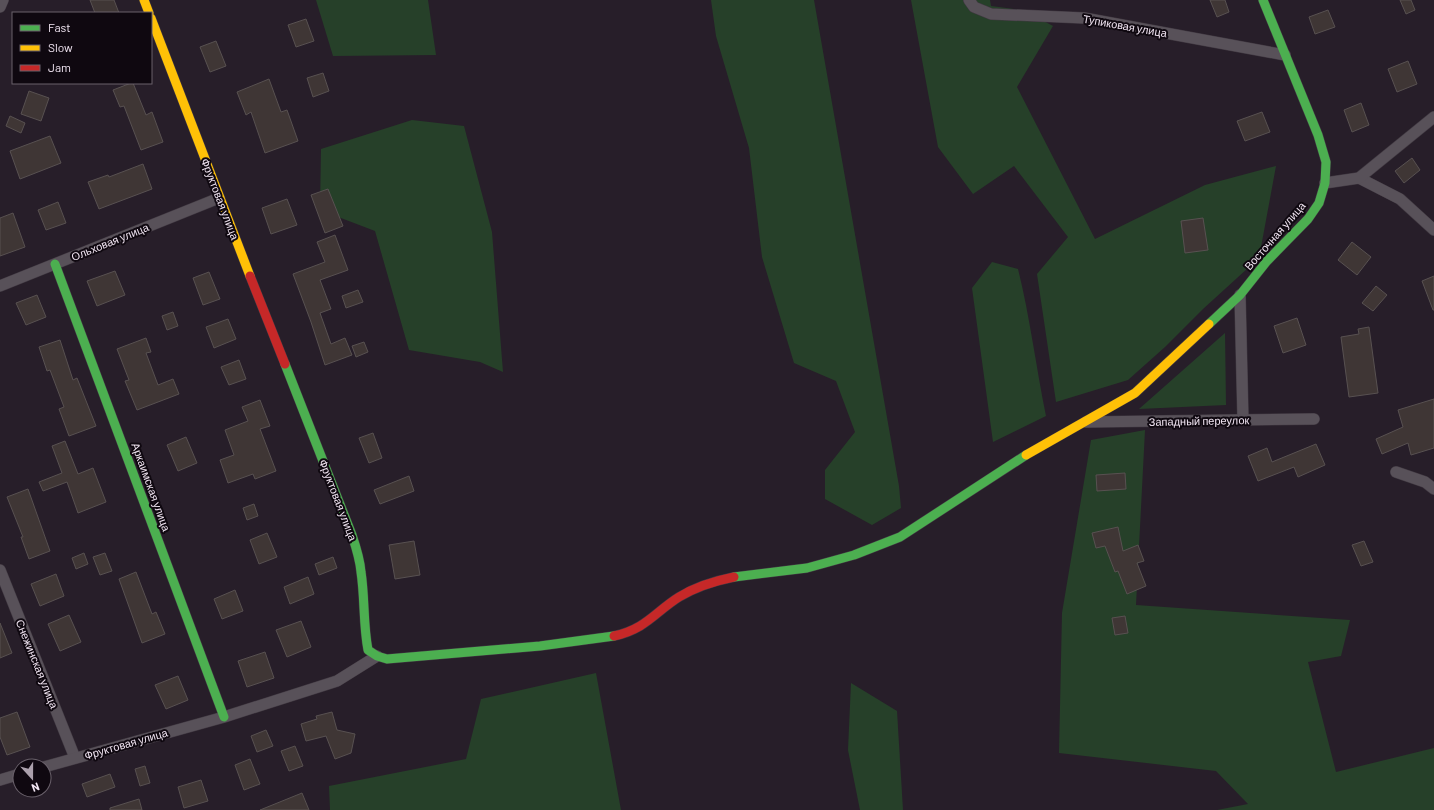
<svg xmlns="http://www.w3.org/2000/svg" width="1434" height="810" viewBox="0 0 1434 810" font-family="Barlow,sans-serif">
  <rect width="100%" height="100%" fill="#271e29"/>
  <g fill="#264029">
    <polygon points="316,0 428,0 436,55 333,56"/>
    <polygon points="711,0 814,0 899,486 901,508 872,525 825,499 825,470 855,432 836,381 794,363 762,257 749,148 716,36"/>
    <polygon points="911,0 990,0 991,6 1023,10 1053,26 1017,87 1095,239 1205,185 1276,166 1259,258 1203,309 1165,347 1128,380 1056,402 1037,274 1068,237 1014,166 973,194 938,147"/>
    <polygon points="412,120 464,126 492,232 503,372 480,362 409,350 375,231 320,210 321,149"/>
    <path d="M992,262L1018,269C1030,317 1036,367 1046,416L993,442L972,288Z"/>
    <polygon points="1225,333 1226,405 1139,409"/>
    <polygon points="1145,430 1136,605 1350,620 1341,656 1308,662 1336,772 1434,748 1434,810 1217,810 1248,804 1216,771 1059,753 1062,613 1091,440"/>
    <polygon points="596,673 621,810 330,810 329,786 466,759 481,699"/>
    <polygon points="851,683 897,711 903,810 860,810 848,750"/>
  </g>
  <g fill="#3f3635" stroke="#585151">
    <polygon points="90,0 114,0 119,13 95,13"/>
    <polygon points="1210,0 1225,0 1229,12 1217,17"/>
    <polygon points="1400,0 1411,0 1415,10 1406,14"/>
    <polygon points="1328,10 1335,27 1315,34 1309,17"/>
    <polygon points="306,19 314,41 296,47 288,25"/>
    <polygon points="216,41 226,66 210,72 200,47"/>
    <polygon points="1408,61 1417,84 1397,92 1388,69"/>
    <polygon points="323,73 329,91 313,97 307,78"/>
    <polygon points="269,79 281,112 287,110 298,141 265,153 251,112 246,115 237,92"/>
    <polygon points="131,83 133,83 146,115 152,112 163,142 141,150 124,106 120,107 113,90"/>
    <polygon points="29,91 49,98 41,121 21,114"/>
    <polygon points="1361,103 1369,125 1352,132 1344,110"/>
    <polygon points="1262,112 1270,132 1245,141 1237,121"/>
    <polygon points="10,116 25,123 21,133 6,126"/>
    <polygon points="50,136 61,163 20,179 10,151"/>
    <polygon points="1412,158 1420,170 1404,183 1395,171"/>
    <polygon points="143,164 152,189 99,209 88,182 108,175 109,177"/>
    <polygon points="328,189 343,226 325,233 311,195"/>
    <polygon points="287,199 297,225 271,234 262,208"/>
    <polygon points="58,202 66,223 46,230 38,210"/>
    <polygon points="13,213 25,247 0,256 0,218"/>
    <polygon points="1203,218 1208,250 1185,253 1181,221"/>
    <polygon points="335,235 348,270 320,280 331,309 320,313 331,344 345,338 352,355 325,365 311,322 293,274 325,262 317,242"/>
    <polygon points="1352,242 1371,257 1357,275 1338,260"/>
    <polygon points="115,271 125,295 97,306 87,281"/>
    <polygon points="209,272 220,299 203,305 193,278"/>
    <polygon points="1434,276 1434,310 1433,310 1422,281"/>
    <polygon points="1376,286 1387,295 1373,311 1362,303"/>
    <polygon points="358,290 363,302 346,308 342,296"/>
    <polygon points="37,295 46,317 26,325 16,303"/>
    <polygon points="173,312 178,326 167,330 162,316"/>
    <polygon points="1297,318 1306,345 1283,353 1274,326"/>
    <polygon points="228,319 236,339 214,348 206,327"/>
    <polygon points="1369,327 1378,393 1349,397 1341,337 1359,334 1358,329"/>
    <polygon points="146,338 151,352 146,353 158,385 173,379 179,394 137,410 125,381 129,380 117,349"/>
    <polygon points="60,340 73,380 77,378 96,426 69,436 59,409 64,407 50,370 47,371 39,347"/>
    <polygon points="364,342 368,352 356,357 352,346"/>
    <polygon points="239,360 246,379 229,385 221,367"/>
    <polygon points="1434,399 1434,448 1411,455 1408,443 1382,454 1376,439 1403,427 1398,410"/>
    <polygon points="260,400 270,426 260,429 276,471 255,479 253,474 228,483 220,460 234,455 225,430 248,421 242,407"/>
    <polygon points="373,433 382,458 369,463 359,438"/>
    <polygon points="186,437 197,463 178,471 167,445"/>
    <polygon points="65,441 78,474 93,468 106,502 78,513 67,482 43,491 39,482 62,473 52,446"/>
    <polygon points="1316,444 1325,465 1298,477 1294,467 1258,481 1248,456 1267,448 1272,462"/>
    <polygon points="1125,473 1126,489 1097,491 1096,475"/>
    <polygon points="409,476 414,491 380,504 374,490"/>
    <polygon points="28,489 50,551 29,559 21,537 23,537 7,497"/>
    <polygon points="254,504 258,516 247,520 243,508"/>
    <polygon points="1118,527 1123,551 1138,545 1144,561 1137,563 1146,586 1127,594 1118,571 1115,572 1105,546 1096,548 1092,533"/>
    <polygon points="267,533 277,557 259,564 250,540"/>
    <polygon points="414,541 420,575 395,579 389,545"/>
    <polygon points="1364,541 1373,562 1361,566 1352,545"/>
    <polygon points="84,553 88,564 76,569 72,558"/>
    <polygon points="105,553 112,571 100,575 93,557"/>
    <polygon points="333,557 337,568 319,575 315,564"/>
    <polygon points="136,572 152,614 156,612 165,634 142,643 119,579"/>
    <polygon points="56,574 64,596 40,606 31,584"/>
    <polygon points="308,577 314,594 290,604 284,587"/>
    <polygon points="235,590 243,611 222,619 214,599"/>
    <polygon points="69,615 81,642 60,651 48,624"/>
    <polygon points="1125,616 1128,633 1115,635 1112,618"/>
    <polygon points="301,621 311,647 287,657 276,630"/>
    <polygon points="0,623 12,653 0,658"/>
    <polygon points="265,652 274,678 247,687 238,661"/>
    <polygon points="178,676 188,700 166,709 155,685"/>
    <polygon points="17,712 30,747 7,755 0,737 0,718"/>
    <polygon points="332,712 337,730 355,734 351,753 335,759 326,736 306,741 301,724 317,719 316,716"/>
    <polygon points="266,730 273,746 257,752 251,736"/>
    <polygon points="295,746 303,766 289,771 281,751"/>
    <polygon points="250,759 260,784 244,790 235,765"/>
    <polygon points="145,766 150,783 140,786 135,769"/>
    <polygon points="110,774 115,787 87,797 82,784"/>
    <polygon points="201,780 208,801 184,808 178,787"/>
    <polygon points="302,793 309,810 260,810"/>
    <polygon points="139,799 142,810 110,810 110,808"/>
  </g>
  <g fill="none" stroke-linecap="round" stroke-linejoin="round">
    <defs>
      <g id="street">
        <polyline points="969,0 974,7 991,14 1084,18 1285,55"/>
        <polyline points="0,7 3,0"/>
        <polyline points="1359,178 1400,199 1434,230"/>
        <polyline points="1325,183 1359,178 1434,117"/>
        <polyline points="0,286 219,198"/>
        <polyline points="1240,295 1243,420"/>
        <polyline points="1086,422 1314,419"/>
        <polyline points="1396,472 1425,482 1434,489"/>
        <polyline points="0,570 75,758"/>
        <polyline points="44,767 224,717 337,681 377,656"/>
        <polyline points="0,780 20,774"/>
      </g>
      <g id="fast">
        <polyline points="55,264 224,717"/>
        <polyline points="1209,324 1240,295 1267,261 1308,219 1319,203 1325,183 1326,162 1318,135 1263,0"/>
        <path d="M285,364L352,535C356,547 360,559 361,572C365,598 363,624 368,650L377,656L387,659L540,646L614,636"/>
        <polyline points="734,577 807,568 854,555 900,537 1026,455"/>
      </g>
      <g id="slow">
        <polyline points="144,0 149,13"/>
        <polyline points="151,18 250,276"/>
        <polyline points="1026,455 1135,393 1209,324"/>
      </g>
      <g id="jam">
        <polyline points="250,276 285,364"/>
        <path d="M614,636C646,629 655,612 679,597C697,586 714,581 734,577"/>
      </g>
    </defs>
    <use href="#street" stroke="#413942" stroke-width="12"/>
    <use href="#fast" stroke="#413942" stroke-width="10"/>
    <use href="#slow" stroke="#413942" stroke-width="10"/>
    <use href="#jam" stroke="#413942" stroke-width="10"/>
    <use href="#street" stroke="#585159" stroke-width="11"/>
    <use href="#fast" stroke="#4caf50" stroke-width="9"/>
    <use href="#slow" stroke="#ffc107" stroke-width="9"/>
    <use href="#jam" stroke="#c62828" stroke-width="9"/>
  </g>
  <g text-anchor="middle" stroke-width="4" stroke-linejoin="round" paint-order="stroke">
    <g font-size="11" fill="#f2e6f3" stroke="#0f0810">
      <text transform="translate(1125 26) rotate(10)" y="4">Тупиковая улица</text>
      <text transform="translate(220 199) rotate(69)" y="4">Фруктовая улица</text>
      <text transform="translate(1275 236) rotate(-49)" y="4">Восточная улица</text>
      <text transform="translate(110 242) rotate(-22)" y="4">Ольховая улица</text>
      <text transform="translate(1199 421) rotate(-1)" y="4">Западный переулок</text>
      <text transform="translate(151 487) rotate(70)" y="4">Аркаимская улица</text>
      <text transform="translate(338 500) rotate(69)" y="4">Фруктовая улица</text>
      <text transform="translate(37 664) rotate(68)" y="4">Снежинская улица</text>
      <text transform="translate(126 744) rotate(-16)" y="4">Фруктовая улица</text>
    </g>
  </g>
  <rect x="12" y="12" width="140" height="72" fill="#0f0810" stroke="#6a616b"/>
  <rect x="20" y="25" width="20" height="6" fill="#4caf50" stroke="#6a616b"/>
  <text x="48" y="32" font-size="12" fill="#f2e6f3">Fast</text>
  <rect x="20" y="45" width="20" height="6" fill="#ffc107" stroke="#6a616b"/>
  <text x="48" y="52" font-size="12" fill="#f2e6f3">Slow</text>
  <rect x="20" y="65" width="20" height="6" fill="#c62828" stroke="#6a616b"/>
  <text x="48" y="72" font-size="12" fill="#f2e6f3">Jam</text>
  <g transform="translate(32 778) rotate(159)"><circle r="19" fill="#0f0810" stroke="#6a616b"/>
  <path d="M0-3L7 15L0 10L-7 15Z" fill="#aba0ac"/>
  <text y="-6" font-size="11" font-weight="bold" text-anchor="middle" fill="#f2e6f3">N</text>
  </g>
</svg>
